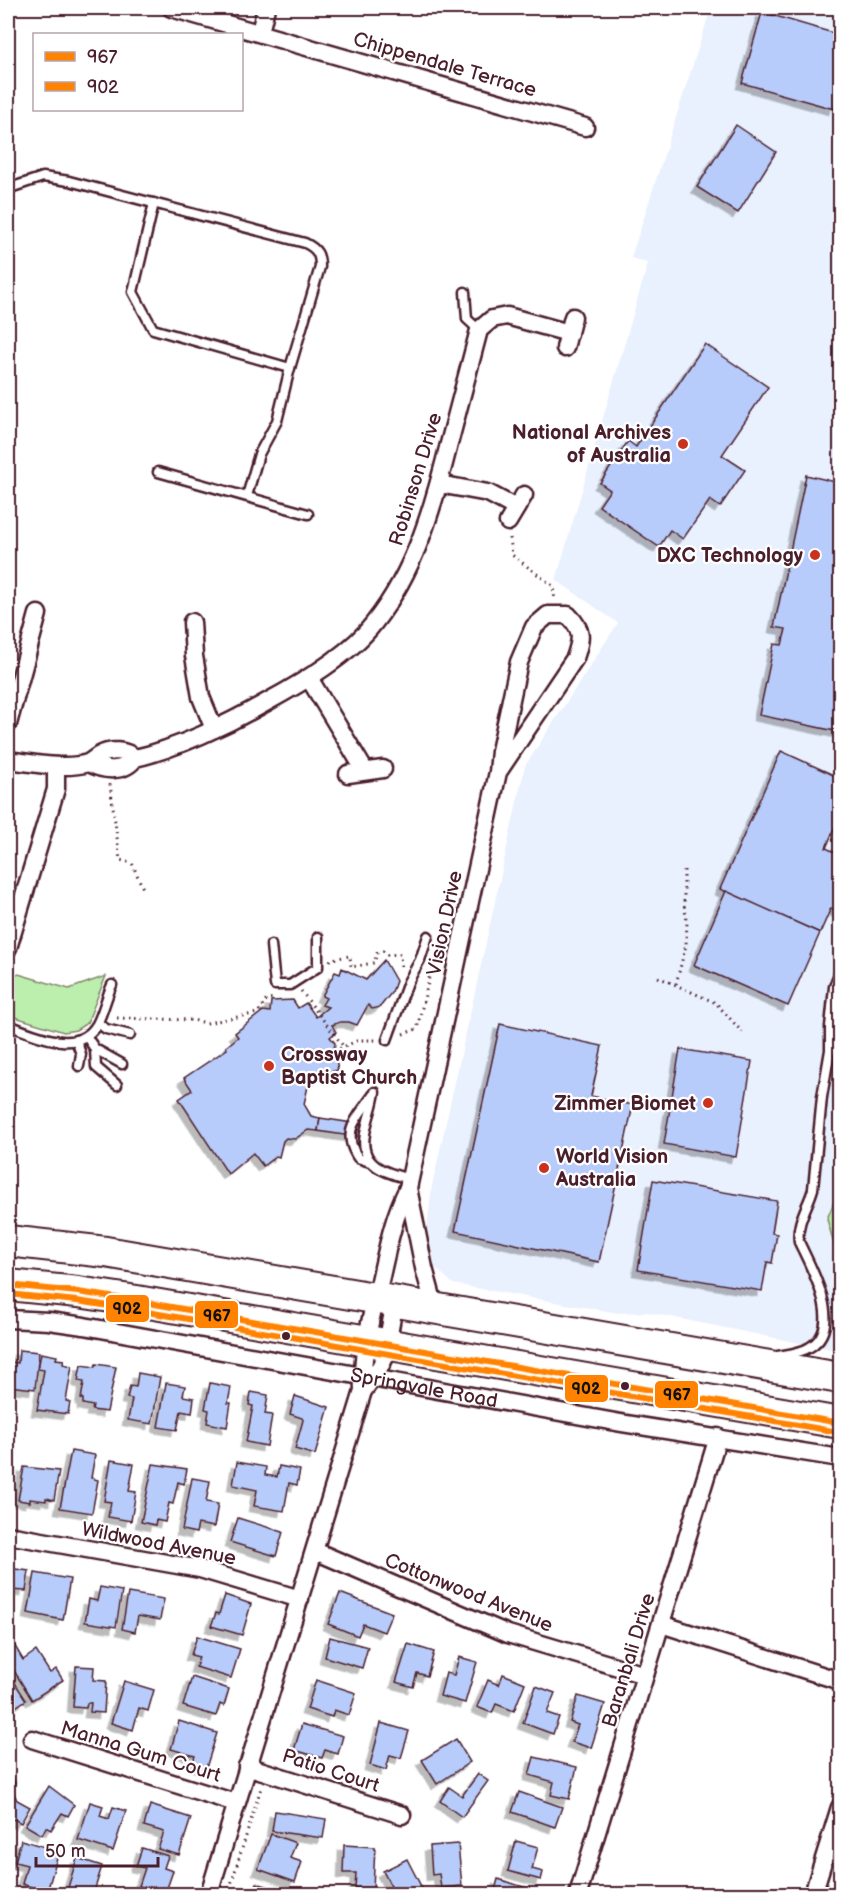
<svg xmlns="http://www.w3.org/2000/svg" width="848" height="1902" viewBox="0 0 848 1902" font-family="'Balsamiq Sans',sans-serif">
  <defs>
    <filter id="shadow"><feDropShadow dx="-5.5" dy="5.5" stdDeviation="0" flood-color="#0004"/></filter>
  </defs>
  <rect width="100%" height="100%" fill="#fff"/>
  <filter id="ink" filterUnits="userSpaceOnUse"><feTurbulence type="fractalNoise" baseFrequency=".0167" numOctaves="2"/><feDisplacementMap in="SourceGraphic" scale="12" xChannelSelector="R" yChannelSelector="G"/><feConvolveMatrix kernelMatrix="1 2 1 2 8 2 1 2 1" color-interpolation-filters="sRGB"/></filter>
  <g filter="url(#ink)">
    <polygon fill="#e9f0fe" points="711,8 840,8 840,188 831,216 840,219 840,1351 646,1312 618,1313 453,1284 435,1267 427,1227 432,1186 525,766 618,623 556,580 648,263 631,258"/>
    <g fill="#bceeae" stroke="#83866c" stroke-width="1.5">
      <polygon points="8,971 69,989 106,976 87,1023 76,1030 64,1032 8,1015"/>
      <polygon points="840,1187 840,1266 827,1219"/>
    </g>
    <g fill="#b7ccfb" stroke="#4a1f2b" stroke-width="1.5" filter="url(#shadow)">
      <polygon points="762,12 840,35 840,85 834,109 742,83"/>
      <polygon points="736,125 776,152 738,213 697,187"/>
      <polygon points="705,344 768,387 722,455 745,470 720,507 710,500 683,539 670,530 659,547 599,506 610,490 600,483 628,441 636,447"/>
      <polygon points="806,475 840,483 840,732 759,715 774,644 782,645 786,629 774,627"/>
      <polygon points="781,751 840,778 840,815 826,848 840,855 840,912 831,908 820,933 720,889"/>
      <polygon points="726,891 820,933 788,1006 694,965"/>
      <polygon points="384,960 396,981 392,992 380,1007 372,1009 368,1005 357,1025 349,1022 340,1022 332,1025 336,1032 330,1037 335,1043 334,1051 338,1070 322,1074 309,1082 304,1104 311,1116 320,1118 318,1131 308,1130 295,1139 286,1138 283,1141 279,1157 276,1156 263,1166 253,1153 228,1174 179,1099 192,1090 184,1078 227,1049 226,1047 238,1037 235,1033 263,1011 270,1012 271,1001 293,1000 298,1008 306,1003 316,1017 328,1007 322,1005 326,998 322,996 335,972 340,974 342,968 366,980"/>
      <polygon points="500,1024 602,1046 591,1096 633,1105 599,1262 455,1231"/>
      <polygon points="680,1049 752,1061 736,1157 664,1144"/>
      <polygon points="320,1118 359,1124 357,1137 318,1131"/>
      <polygon points="653,1180 777,1201 772,1233 777,1234 772,1263 767,1262 762,1291 638,1270"/>
      <polygon points="19,1350 39,1352 35,1389 8,1386 8,1355 8,1362 18,1363"/>
      <polygon points="41,1353 57,1356 56,1359 64,1360 63,1364 72,1366 66,1401 70,1402 68,1414 37,1410 44,1370 38,1369"/>
      <polygon points="96,1364 116,1367 107,1412 92,1410 93,1406 83,1404 83,1399 81,1399 84,1382 78,1381 81,1365 95,1367"/>
      <polygon points="138,1373 160,1377 152,1424 128,1420 132,1399 127,1398 130,1386 136,1387"/>
      <polygon points="166,1383 185,1386 183,1396 194,1398 192,1413 181,1411 177,1430 158,1427"/>
      <polygon points="210,1383 231,1387 228,1403 231,1403 227,1427 207,1423 209,1410 205,1409"/>
      <polygon points="251,1392 268,1395 265,1414 272,1415 267,1446 246,1442 253,1406 249,1405"/>
      <polygon points="295,1396 329,1407 315,1455 295,1449 303,1420 302,1418 290,1414"/>
      <polygon points="71,1451 95,1455 91,1478 98,1480 92,1513 60,1508"/>
      <polygon points="111,1460 134,1464 129,1491 136,1492 131,1521 108,1517 111,1502 104,1501"/>
      <polygon points="237,1462 266,1467 265,1475 277,1477 279,1466 300,1470 297,1485 289,1483 284,1511 254,1506 257,1490 233,1485"/>
      <polygon points="153,1464 187,1469 184,1484 178,1482 173,1504 169,1503 165,1522 156,1520 155,1525 141,1522"/>
      <polygon points="24,1467 59,1471 54,1500 46,1498 46,1501 30,1499 30,1502 18,1500"/>
      <polygon points="8,1472 15,1473 10,1497 8,1496"/>
      <polygon points="192,1478 210,1481 206,1502 218,1504 214,1527 198,1524 196,1533 182,1530"/>
      <polygon points="238,1518 283,1532 276,1556 230,1542"/>
      <polygon points="8,1568 29,1571 26,1591 8,1590"/>
      <polygon points="35,1573 70,1579 63,1620 28,1613"/>
      <polygon points="100,1587 122,1591 116,1627 85,1622 89,1599 97,1601"/>
      <polygon points="128,1593 164,1599 160,1620 138,1616 135,1632 122,1629"/>
      <polygon points="340,1593 392,1613 384,1632 363,1624 358,1636 328,1624"/>
      <polygon points="225,1595 251,1604 242,1635 211,1626 216,1613 219,1614"/>
      <polygon points="197,1636 240,1649 231,1678 196,1667 199,1657 191,1655"/>
      <polygon points="330,1637 368,1647 362,1668 325,1657"/>
      <polygon points="13,1643 23,1660 36,1651 50,1673 56,1669 63,1680 32,1700 8,1661 8,1647"/>
      <polygon points="408,1644 434,1652 427,1676 417,1673 413,1687 396,1682"/>
      <polygon points="459,1657 477,1662 465,1703 440,1696 446,1673 454,1675"/>
      <polygon points="76,1666 94,1667 93,1680 106,1681 104,1713 90,1712 91,1703 87,1703 86,1708 73,1707"/>
      <polygon points="8,1672 26,1700 8,1712"/>
      <polygon points="503,1674 525,1683 514,1711 496,1704 492,1713 477,1707 488,1680 499,1685"/>
      <polygon points="192,1677 229,1689 224,1706 220,1704 216,1716 183,1706"/>
      <polygon points="316,1680 356,1693 349,1715 334,1710 332,1717 307,1709"/>
      <polygon points="124,1681 154,1690 148,1711 139,1708 133,1730 111,1723"/>
      <polygon points="536,1686 555,1693 547,1713 559,1717 553,1734 523,1723"/>
      <polygon points="578,1696 605,1704 591,1748 572,1742 578,1725 570,1722"/>
      <polygon points="179,1721 217,1733 206,1768 192,1764 195,1756 171,1749"/>
      <polygon points="381,1723 409,1731 401,1758 390,1755 386,1770 370,1765"/>
      <polygon points="302,1724 343,1736 338,1754 325,1750 322,1758 294,1750"/>
      <polygon points="456,1739 470,1762 437,1784 422,1760"/>
      <polygon points="534,1757 577,1767 569,1799 551,1795 554,1782 529,1775"/>
      <polygon points="11,1772 15,1783 10,1785 17,1800 30,1807 21,1823 14,1819 8,1822 8,1774"/>
      <polygon points="478,1774 488,1781 462,1817 440,1801 449,1787 462,1796"/>
      <polygon points="49,1786 74,1805 68,1816 62,1813 51,1830 46,1827 42,1835 25,1825"/>
      <polygon points="519,1792 562,1807 555,1827 512,1812"/>
      <polygon points="90,1802 103,1806 100,1816 109,1819 113,1807 126,1811 113,1851 78,1840"/>
      <polygon points="150,1805 191,1818 179,1855 158,1849 164,1832 144,1826"/>
      <polygon points="275,1811 326,1819 323,1838 272,1831"/>
      <polygon points="271,1834 296,1843 290,1858 302,1862 295,1882 258,1869"/>
      <polygon points="21,1840 59,1851 47,1892 22,1884 27,1865 15,1862"/>
      <polygon points="516,1841 538,1847 532,1869 543,1872 541,1880 508,1871"/>
      <polygon points="458,1844 462,1886 441,1888 439,1874 432,1875 430,1846"/>
      <polygon points="344,1845 375,1847 373,1889 355,1888 356,1873 343,1873"/>
      <polygon points="142,1848 168,1856 164,1868 173,1871 165,1894 139,1886 145,1868 136,1866"/>
      <polygon points="77,1858 102,1866 94,1892 89,1891 88,1894 66,1894"/>
      <polygon points="407,1859 425,1894 395,1894 383,1871"/>
      <polygon points="498,1879 537,1891 536,1894 494,1894"/>
      <polygon points="256,1883 295,1894 253,1894"/>
    </g>
    <g fill="none" stroke-linecap="round" stroke-linejoin="round">
      <defs>
        <g id="lane">
          <path d="M8,191L13,187L43,177L69,181L305,243C317,249 320,254 320,267L290,368L277,421L259,454L247,496"/>
          <polyline points="154,203 133,292 153,329 290,368"/>
          <polyline points="465,292 467,319 479,330"/>
          <polyline points="158,472 308,514"/>
          <polyline points="271,945 275,985 290,985 318,967 318,937"/>
          <polyline points="98,1023 106,1029 130,1035"/>
          <path d="M8,1025C34,1034 78,1057 97,1024C103,1013 106,998 112,985"/>
          <polyline points="86,1036 95,1049 122,1064"/>
          <polyline points="76,1040 81,1054 79,1066"/>
          <polyline points="387,1040 408,982 420,960 428,936"/>
          <polyline points="95,1049 96,1067 117,1085"/>
          <path d="M375,1092C373,1107 367,1120 365,1134C359,1166 386,1173 410,1179"/>
          <path d="M370,1162L358,1158C340,1131 358,1117 373,1095"/>
          <path d="M778,1356C789,1354 801,1353 810,1347C845,1326 811,1268 799,1242C796,1222 808,1207 813,1189L822,1097L830,1050V1027L834,987L840,971"/>
        </g>
        <g id="street">
          <polyline points="171,8 585,127"/>
          <polyline points="260,32 266,8"/>
          <polyline points="565,348 573,317"/>
          <polyline points="439,484 488,493 516,508"/>
          <polyline points="508,522 524,495"/>
          <polyline points="192,622 194,656 201,697 214,729"/>
          <polyline points="309,678 365,771"/>
          <polyline points="8,724 38,614"/>
          <path d="M8,760C31,763 65,770 88,763C92,761 96,757 100,755C110,749 126,750 135,758"/>
          <path d="M89,763C103,771 125,773 135,758C176,749 228,724 265,703C300,684 350,655 374,623C415,571 433,508 449,444C459,406 469,368 479,330L492,319L507,316L569,333"/>
          <polyline points="348,774 383,769"/>
          <polyline points="8,948 56,789 56,766"/>
          <polyline points="408,1188 424,1268 435,1308"/>
          <path id="s1" d="M8,1319L49,1321L84,1326L621,1423L840,1458"/>
          <path d="M363,1391C361,1354 371,1317 380,1281C387,1250 393,1217 408,1188L498,772L500,751L519,662L534,627L548,615H568C583,630 582,638 575,658L498,772"/>
          <polyline points="8,1535 200,1569 300,1599"/>
          <polyline points="315,1551 508,1634 645,1675"/>
          <polyline points="661,1624 840,1681"/>
          <polyline points="32,1739 236,1803"/>
          <polyline points="247,1766 402,1815"/>
          <polyline points="209,1894 363,1391 379,1369 385,1357 395,1300"/>
          <polyline points="578,1894 718,1437"/>
          <polyline points="813,1894 840,1807"/>
        </g>
        <g id="highway">
          <polyline points="8,1241 106,1252 840,1378"/>
          <polyline points="8,1285 78,1292 137,1301 840,1423"/>
        </g>
      </defs>
      <use href="#lane" stroke="#4a1f2b" stroke-width="13"/>
      <use href="#street" stroke="#4a1f2b" stroke-width="21"/>
      <use href="#highway" stroke="#4a1f2b" stroke-width="34"/>
      <g stroke="#4a1f2b" stroke-width="3" stroke-dasharray="1.5 4.5" stroke-linecap="butt">
        <polyline points="510,538 512,555 553,586 555,601"/>
        <polyline points="110,784 120,860 132,863 144,891"/>
        <polyline points="330,961 331,959 350,956 351,967 374,963 377,953 383,951 387,955 400,954 401,968"/>
        <polyline points="658,977 716,1003 742,1032"/>
        <polyline points="676,984 686,945 687,922 684,904 684,867"/>
        <polyline points="301,991 344,1047"/>
        <polyline points="117,1018 192,1020 207,1023 258,1013 267,999 275,998"/>
        <polyline points="403,1034 417,1029 429,978 432,979"/>
        <polyline points="334,1051 359,1040 376,1040"/>
        <polyline points="228,1894 261,1788"/>
      </g>
      <use href="#lane" stroke="#fff" stroke-width="8"/>
      <use href="#street" stroke="#fff" stroke-width="16"/>
      <use href="#highway" stroke="#fff" stroke-width="30"/>
      <defs>
        <polyline id="bus-1" points="8,1285 78,1292 137,1301 840,1423"/>
        <polyline id="bus-2" points="8,1294 77,1301 136,1310 838,1432"/>
      </defs>
      <use href="#bus-1" stroke="#fff" stroke-width="10"/>
      <use href="#bus-2" stroke="#fff" stroke-width="10"/>
      <use href="#bus-1" stroke="#ff8200" stroke-width="6"/>
      <use href="#bus-2" stroke="#ff8200" stroke-width="6"/>
    </g>
  </g>
  <g fill="#c8321e" stroke="#fff" stroke-width="2">
    <circle cx="683" cy="444" r="6"/>
    <circle cx="815" cy="555" r="6"/>
    <circle cx="269" cy="1066" r="6"/>
    <circle cx="708" cy="1103" r="6"/>
    <circle cx="544" cy="1168" r="6"/>
  </g>
  <g fill="#4a1f2b" stroke="#fff" stroke-width="2">
    <circle cx="286" cy="1336" r="5"/>
    <circle cx="625" cy="1386" r="5"/>
  </g>
  <g text-anchor="middle" stroke-width="4.5" stroke-linejoin="round" paint-order="stroke">
    <g font-size="20" fill="#4a1f2b" stroke="#fff">
      <text transform="translate(445 64) rotate(16)" y="7">Chippendale Terrace</text>
      <text transform="translate(415 479) rotate(-73)" y="7">Robinson Drive</text>
      <text transform="translate(444 923) rotate(-78)" y="7">Vision Drive</text>
      <text dy="7" stroke="none"><textPath href="#s1" startOffset="422">Springvale Road</textPath></text>
      <text transform="translate(159 1543) rotate(11)" y="7">Wildwood Avenue</text>
      <text transform="translate(469 1592) rotate(22)" y="7">Cottonwood Avenue</text>
      <text transform="translate(628 1660) rotate(-73)" y="7">Baranbali Drive</text>
      <text transform="translate(141 1751) rotate(17)" y="7">Manna Gum Court</text>
      <text transform="translate(331 1770) rotate(18)" y="7">Patio Court</text>
    </g>
    <g font-size="20" font-weight="bold" fill="#4a1f2b" stroke="#fff" text-anchor="end">
      <text x="671" y="439">National Archives<tspan x="671" dy="23">of Australia</tspan></text>
      <text x="803" y="562">DXC Technology</text>
      <text x="281" y="1061" text-anchor="start">Crossway<tspan x="281" dy="23">Baptist Church</tspan></text>
      <text x="696" y="1110">Zimmer Biomet</text>
      <text x="556" y="1163" text-anchor="start">World Vision<tspan x="556" dy="23">Australia</tspan></text>
    </g>
  </g>
  <g stroke="#fff" stroke-width="2">
    <rect x="105" y="1294" width="45" height="29" rx="6" fill="#ff8200"/>
    <rect x="194" y="1300" width="45" height="29" rx="6" fill="#ff8200"/>
    <rect x="564" y="1374" width="45" height="29" rx="6" fill="#ff8200"/>
    <rect x="654" y="1380" width="45" height="29" rx="6" fill="#ff8200"/>
  </g>
  <g font-size="16" text-anchor="middle" font-weight="bold" fill="#111">
    <text x="127" y="1314">902</text>
    <text x="217" y="1321">967</text>
    <text x="586" y="1394">902</text>
    <text x="677" y="1400">967</text>
  </g>
  <rect width="848" height="1902" fill="none" stroke="#fff" stroke-width="30"/>
  <rect x="15" y="15" width="818" height="1872" fill="none" stroke="#4a1f2b" stroke-width="2" filter="url(#ink)"/>
  <rect x="33" y="33" width="210" height="78" fill="#ffffff" stroke="#b7a5aa" stroke-width="1.5"/>
  <rect x="45" y="52" width="30" height="9" fill="#ff8200" stroke="#b7a5aa" stroke-width="1.5"/>
  <text x="87" y="63" font-size="18" fill="#4a1f2b">967</text>
  <rect x="45" y="82" width="30" height="9" fill="#ff8200" stroke="#b7a5aa" stroke-width="1.5"/>
  <text x="87" y="93" font-size="18" fill="#4a1f2b">902</text>
  <path d="M36 1857v9h122v-9" fill="none" stroke="#4a1f2b" stroke-width="3"/>
  <text x="45" y="1857" font-size="18" fill="#4a1f2b" stroke="#ffffff" stroke-width="4.5" paint-order="stroke">50 m</text>
</svg>
